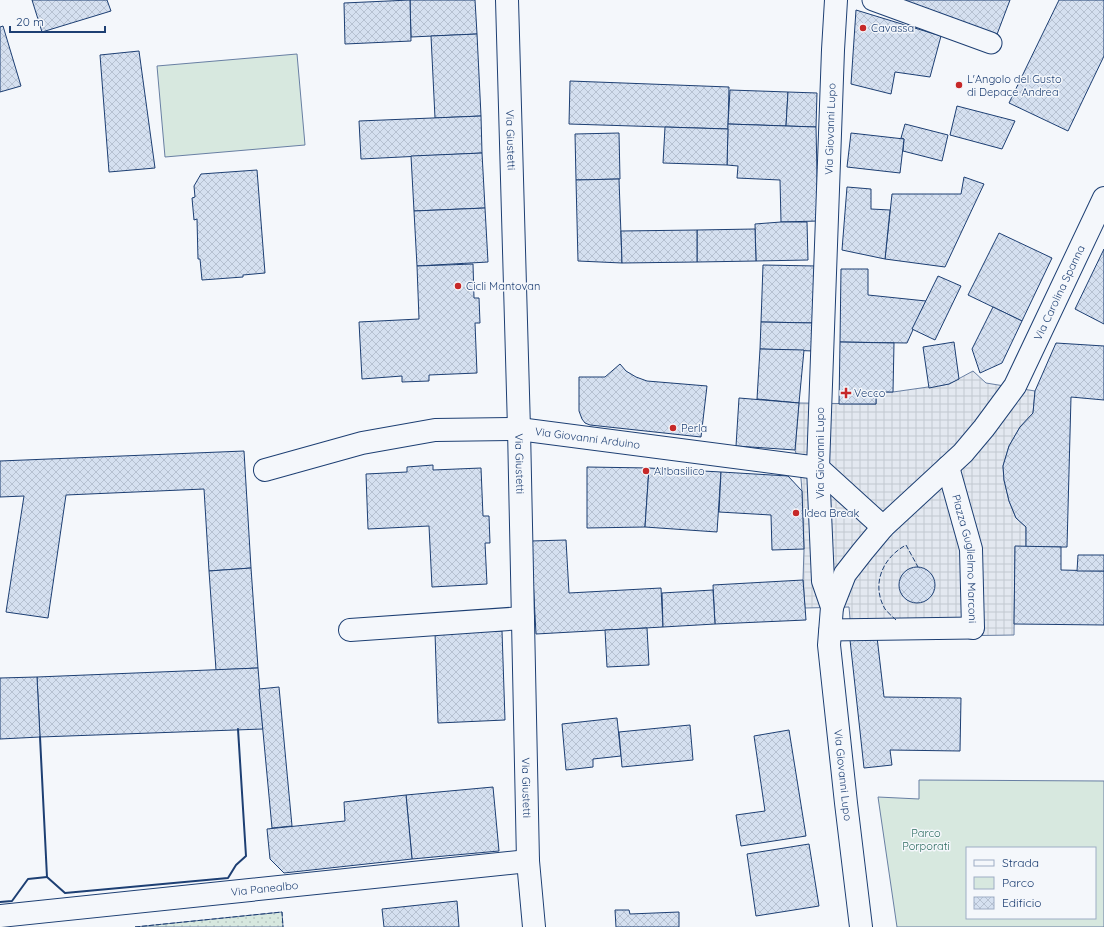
<svg xmlns="http://www.w3.org/2000/svg" width="1104" height="927" viewBox="0 0 1104 927" font-family="Quicksand,sans-serif">
  <defs>
    <pattern id="grass-dots" width="8" height="8" patternUnits="userSpaceOnUse"><rect width="8" height="8" fill="#d7e8df"/><path d="M2 2h.1M6 6h.1" fill="none" stroke="#b8c8c3" stroke-width="1.8" stroke-linecap="round"/></pattern>
    <pattern id="plaza-grid" width="8" height="8" patternUnits="userSpaceOnUse"><rect width="8" height="8" fill="#e3e8f0"/><path d="M0 4h8M4 0v8" fill="none" stroke="#c2c8d1"/></pattern>
    <pattern id="building-cross-hatch" width="8" height="8" patternUnits="userSpaceOnUse"><rect width="8" height="8" fill="#d5e0f0"/><path d="M0 0l8 8M0 8l8-8" fill="none" stroke="#b6c1d1"/></pattern>
  </defs>
  <rect width="100%" height="100%" fill="#f4f7fb"/>
  <polygon fill="url(#grass-dots)" stroke="#687fa3" points="282,912 283,927 135,927"/>
  <g fill="#d7e8df" stroke="#687fa3" fill-rule="evenodd">
    <polygon points="297,54 305,145 165,157 157,66"/>
    <path d="M919,780L1104,781V927H897L878,797L919,799ZM967,848H1095V918H967Z"/>
  </g>
  <polygon fill="url(#plaza-grid)" stroke="#687fa3" points="973,371 986,383 1035,391 1033,413 1020,427 1009,446 1003,466 1004,480 1009,501 1016,518 1026,527 1026,547 1015,547 1014,635 877,637 851,630 849,607 805,608 803,580 804,549 802,491 800,467 795,450 799,403 876,404 876,392 893,392 949,384"/>
  <g fill="url(#building-cross-hatch)" stroke="#1d3f73">
    <polygon points="32,0 107,0 111,11 42,32"/>
    <polygon points="410,0 475,0 477,34 411,37"/>
    <polygon points="410,0 411,41 345,44 344,3"/>
    <polygon points="894,0 1010,0 996,37"/>
    <polygon points="1059,0 1104,0 1104,56 1068,131 1009,103"/>
    <polygon points="856,10 941,36 930,77 895,72 891,94 851,84"/>
    <polygon points="3,26 21,86 0,92 0,27"/>
    <polygon points="477,34 481,116 435,118 431,36"/>
    <polygon points="139,51 155,168 109,172 100,55"/>
    <polygon points="570,81 729,87 728,129 569,124"/>
    <polygon points="730,90 788,92 786,126 728,124"/>
    <polygon points="788,92 817,93 816,127 786,126"/>
    <polygon points="957,106 1015,121 1002,149 950,135"/>
    <polygon points="481,116 482,153 361,159 359,121"/>
    <polygon points="728,124 816,127 818,221 781,222 780,180 737,178 738,166 727,165"/>
    <polygon points="905,124 948,135 942,161 903,151 904,139 901,138"/>
    <polygon points="665,127 728,129 727,165 663,163"/>
    <polygon points="619,133 620,179 576,180 575,134"/>
    <polygon points="851,133 904,139 900,173 847,167"/>
    <polygon points="482,153 485,208 414,211 411,156"/>
    <polygon points="257,170 265,273 243,275 243,277 202,280 200,259 198,259 197,219 194,220 192,198 195,197 194,186 201,174"/>
    <polygon points="964,177 984,184 945,267 885,259 892,194 961,194"/>
    <polygon points="619,179 622,263 578,261 576,180"/>
    <polygon points="847,187 871,189 871,209 890,210 885,259 842,250"/>
    <polygon points="485,208 488,262 417,266 414,211"/>
    <polygon points="781,222 807,222 808,260 756,261 755,224"/>
    <polygon points="755,229 756,261 697,262 697,230"/>
    <polygon points="697,230 697,262 622,263 621,231"/>
    <polygon points="999,233 1052,258 1022,321 968,295"/>
    <polygon points="1104,249 1104,324 1075,309"/>
    <polygon points="473,264 474,298 479,298 480,323 475,323 477,373 429,375 429,381 402,382 402,376 362,379 359,322 419,319 417,266"/>
    <polygon points="763,265 816,266 814,323 761,322"/>
    <polygon points="841,269 868,269 868,295 926,301 907,343 840,342"/>
    <polygon points="938,276 961,286 935,340 912,329"/>
    <polygon points="993,307 1022,321 1002,363 980,373 972,349"/>
    <polygon points="761,322 814,323 813,351 760,349"/>
    <polygon points="840,342 894,343 893,392 876,392 876,404 839,404"/>
    <polygon points="954,342 959,379 949,384 929,388 923,347"/>
    <polygon points="1056,343 1104,346 1104,400 1071,397 1067,547 1026,547 1026,527 1016,518 1009,501 1004,480 1003,466 1009,446 1020,427 1033,413 1035,391"/>
    <polygon points="760,349 804,350 799,403 757,399"/>
    <polygon points="620,364 626,371 636,377 647,381 707,386 701,437 590,425 585,423 582,419 579,411 579,377 605,377"/>
    <polygon points="739,398 799,403 795,450 736,446"/>
    <polygon points="244,451 251,568 209,571 204,489 66,495 48,618 6,612 24,496 0,497 0,461"/>
    <polygon points="433,465 433,470 481,468 483,516 489,516 490,543 485,543 487,584 432,587 429,526 368,529 366,474 407,472 407,467"/>
    <polygon points="587,467 649,468 645,527 587,528"/>
    <polygon points="649,468 721,472 717,532 645,527"/>
    <polygon points="721,472 788,476 802,491 804,549 772,550 771,515 719,512"/>
    <polygon points="566,540 569,593 661,588 663,627 536,634 531,541"/>
    <polygon points="1015,546 1061,547 1061,570 1104,571 1104,625 1014,624"/>
    <polygon points="1078,555 1104,555 1104,571 1077,571"/>
    <circle cx="917" cy="585" r="18"/>
    <polygon points="251,568 258,668 216,670 209,571"/>
    <polygon points="803,580 806,620 715,624 713,585"/>
    <polygon points="713,590 715,624 663,627 662,593"/>
    <polygon points="647,628 649,665 607,667 605,630"/>
    <polygon points="502,631 505,720 438,723 435,633"/>
    <polygon points="877,637 884,697 961,698 960,751 890,750 892,765 864,768 850,640"/>
    <polygon points="258,668 263,729 40,737 37,677"/>
    <polygon points="37,677 40,737 0,739 0,678"/>
    <polygon points="279,687 292,826 272,828 259,689"/>
    <polygon points="617,718 621,756 593,759 593,767 566,770 562,724"/>
    <polygon points="690,725 693,760 622,767 619,732"/>
    <polygon points="789,730 806,836 741,846 736,815 765,811 754,736"/>
    <polygon points="493,787 499,851 412,859 406,795"/>
    <polygon points="406,795 412,859 284,873 270,859 267,829 345,821 344,802"/>
    <polygon points="809,844 819,906 756,916 747,854"/>
    <polygon points="457,901 459,927 384,927 382,909"/>
    <polygon points="615,910 629,910 630,914 679,912 679,927 616,927"/>
  </g>
  <g fill="none" stroke-linecap="round" stroke-linejoin="round">
    <defs>
      <g id="pedestrian">
        <polyline points="873,0 991,43"/>
        <polyline points="830,630 973,628"/>
      </g>
      <g id="minor">
        <path id="s1" d="M507,0L519,429L528,861L534,927"/>
        <path id="s2" d="M836,0L833,50L818,468L823,581L832,607L829,645L846,803L861,927"/>
        <path id="s3" d="M948,467L971,549L973,628"/>
        <polyline points="818,468 883,527"/>
        <path id="s4" d="M265,470L362,443L435,430L519,429L818,468"/>
        <path id="s5" d="M832,607L845,574L863,551L883,527L963,453L984,428L1015,386L1104,198"/>
        <polyline points="350,630 523,618"/>
        <path id="s6" d="M0,916L528,861"/>
      </g>
    </defs>
    <use href="#pedestrian" stroke="#1d3f73" stroke-width="23"/>
    <use href="#minor" stroke="#1d3f73" stroke-width="24"/>
    <use href="#pedestrian" stroke="#f4f7fb" stroke-width="21"/>
    <use href="#minor" stroke="#f4f7fb" stroke-width="22"/>
    <g stroke="#1d3f73" stroke-width="1" stroke-dasharray="5 2" stroke-linecap="butt">
      <path d="M896,620C893,617 888,613 885,609C871,585 882,558 906,545L918,567"/>
      <polyline points="135,927 282,912 283,927"/>
    </g>
    <g stroke="#1d3f73" stroke-width="2">
      <polyline points="40,737 47,877 65,893 228,878 236,865 246,856 238,729"/>
      <polyline points="0,902 12,901 28,879 47,877"/>
    </g>
  </g>
  <g fill="#c62828" stroke="#f4f7fb" stroke-width="1.5">
    <circle cx="863" cy="28" r="4"/>
    <circle cx="959" cy="85" r="4"/>
    <circle cx="458" cy="286" r="4"/>
    <path d="M844 387h4v4h4v4h-4v4h-4v-4h-4v-4h4z"/>
    <circle cx="673" cy="428" r="4"/>
    <circle cx="646" cy="471" r="4"/>
    <circle cx="796" cy="513" r="4"/>
  </g>
  <g text-anchor="middle" stroke-width="3" stroke-linejoin="round" paint-order="stroke">
    <g font-size="11" fill="#1d3f73" stroke="#f4f7fb" text-anchor="start">
      <text x="871" y="32">Cavassa</text>
      <text x="967" y="83">L'Angolo del Gusto<tspan x="967" dy="13">di Depace Andrea</tspan></text>
      <text x="466" y="290">Cicli Mantovan</text>
      <text x="854" y="397">Vecco</text>
      <text x="681" y="432">Perla</text>
      <text x="654" y="475">Al basilico</text>
      <text x="804" y="517">Idea Break</text>
    </g>
    <g font-size="11" fill="#1d3f73" stroke="#f4f7fb">
      <text transform="translate(830 129) rotate(-88)" y="4">Via Giovanni Lupo</text>
      <text dy="4" stroke="none"><textPath href="#s1" startOffset="140">Via Giustetti</textPath></text>
      <text dy="4" stroke="none"><textPath href="#s5" startOffset="393">Via Carolina Spanna</textPath></text>
      <text dy="4" stroke="none"><textPath href="#s4" startOffset="328">Via Giovanni Arduino</textPath></text>
      <text transform="translate(820 453) rotate(-90)" y="4">Via Giovanni Lupo</text>
      <text dy="4" stroke="none"><textPath href="#s1" startOffset="464">Via Giustetti</textPath></text>
      <text dy="4" stroke="none"><textPath href="#s3" startOffset="94">Piazza Guglielmo Marconi</textPath></text>
      <text dy="4" stroke="none"><textPath href="#s2" startOffset="778">Via Giovanni Lupo</textPath></text>
      <text dy="4" stroke="none"><textPath href="#s1" startOffset="788">Via Giustetti</textPath></text>
      <text dy="4" stroke="none"><textPath href="#s6" startOffset="266">Via Panealbo</textPath></text>
    </g>
    <g font-size="11" fill="#2c6c60" stroke="#f4f7fb">
      <text x="926" y="837">Parco<tspan x="926" dy="13">Porporati</tspan></text>
    </g>
  </g>
  <rect x="966" y="847" width="130" height="72" fill="#f4f7fb" stroke="#9eadc5"/>
  <rect x="974" y="860" width="20" height="6" fill="#f4f7fb" stroke="#9eadc5"/>
  <text x="1002" y="867" font-size="12" fill="#1d3f73">Strada</text>
  <rect x="974" y="877" width="20" height="12" fill="#d7e8df" stroke="#9eadc5"/>
  <text x="1002" y="887" font-size="12" fill="#1d3f73">Parco</text>
  <rect x="974" y="897" width="20" height="12" fill="url(#building-cross-hatch)" stroke="#9eadc5"/>
  <text x="1002" y="907" font-size="12" fill="#1d3f73">Edificio</text>
  <path d="M10 26v6h95v-6" fill="none" stroke="#1d3f73" stroke-width="2"/>
  <text x="16" y="26" font-size="12" fill="#1d3f73" stroke="#f4f7fb" stroke-width="3" paint-order="stroke">20 m</text>
</svg>
